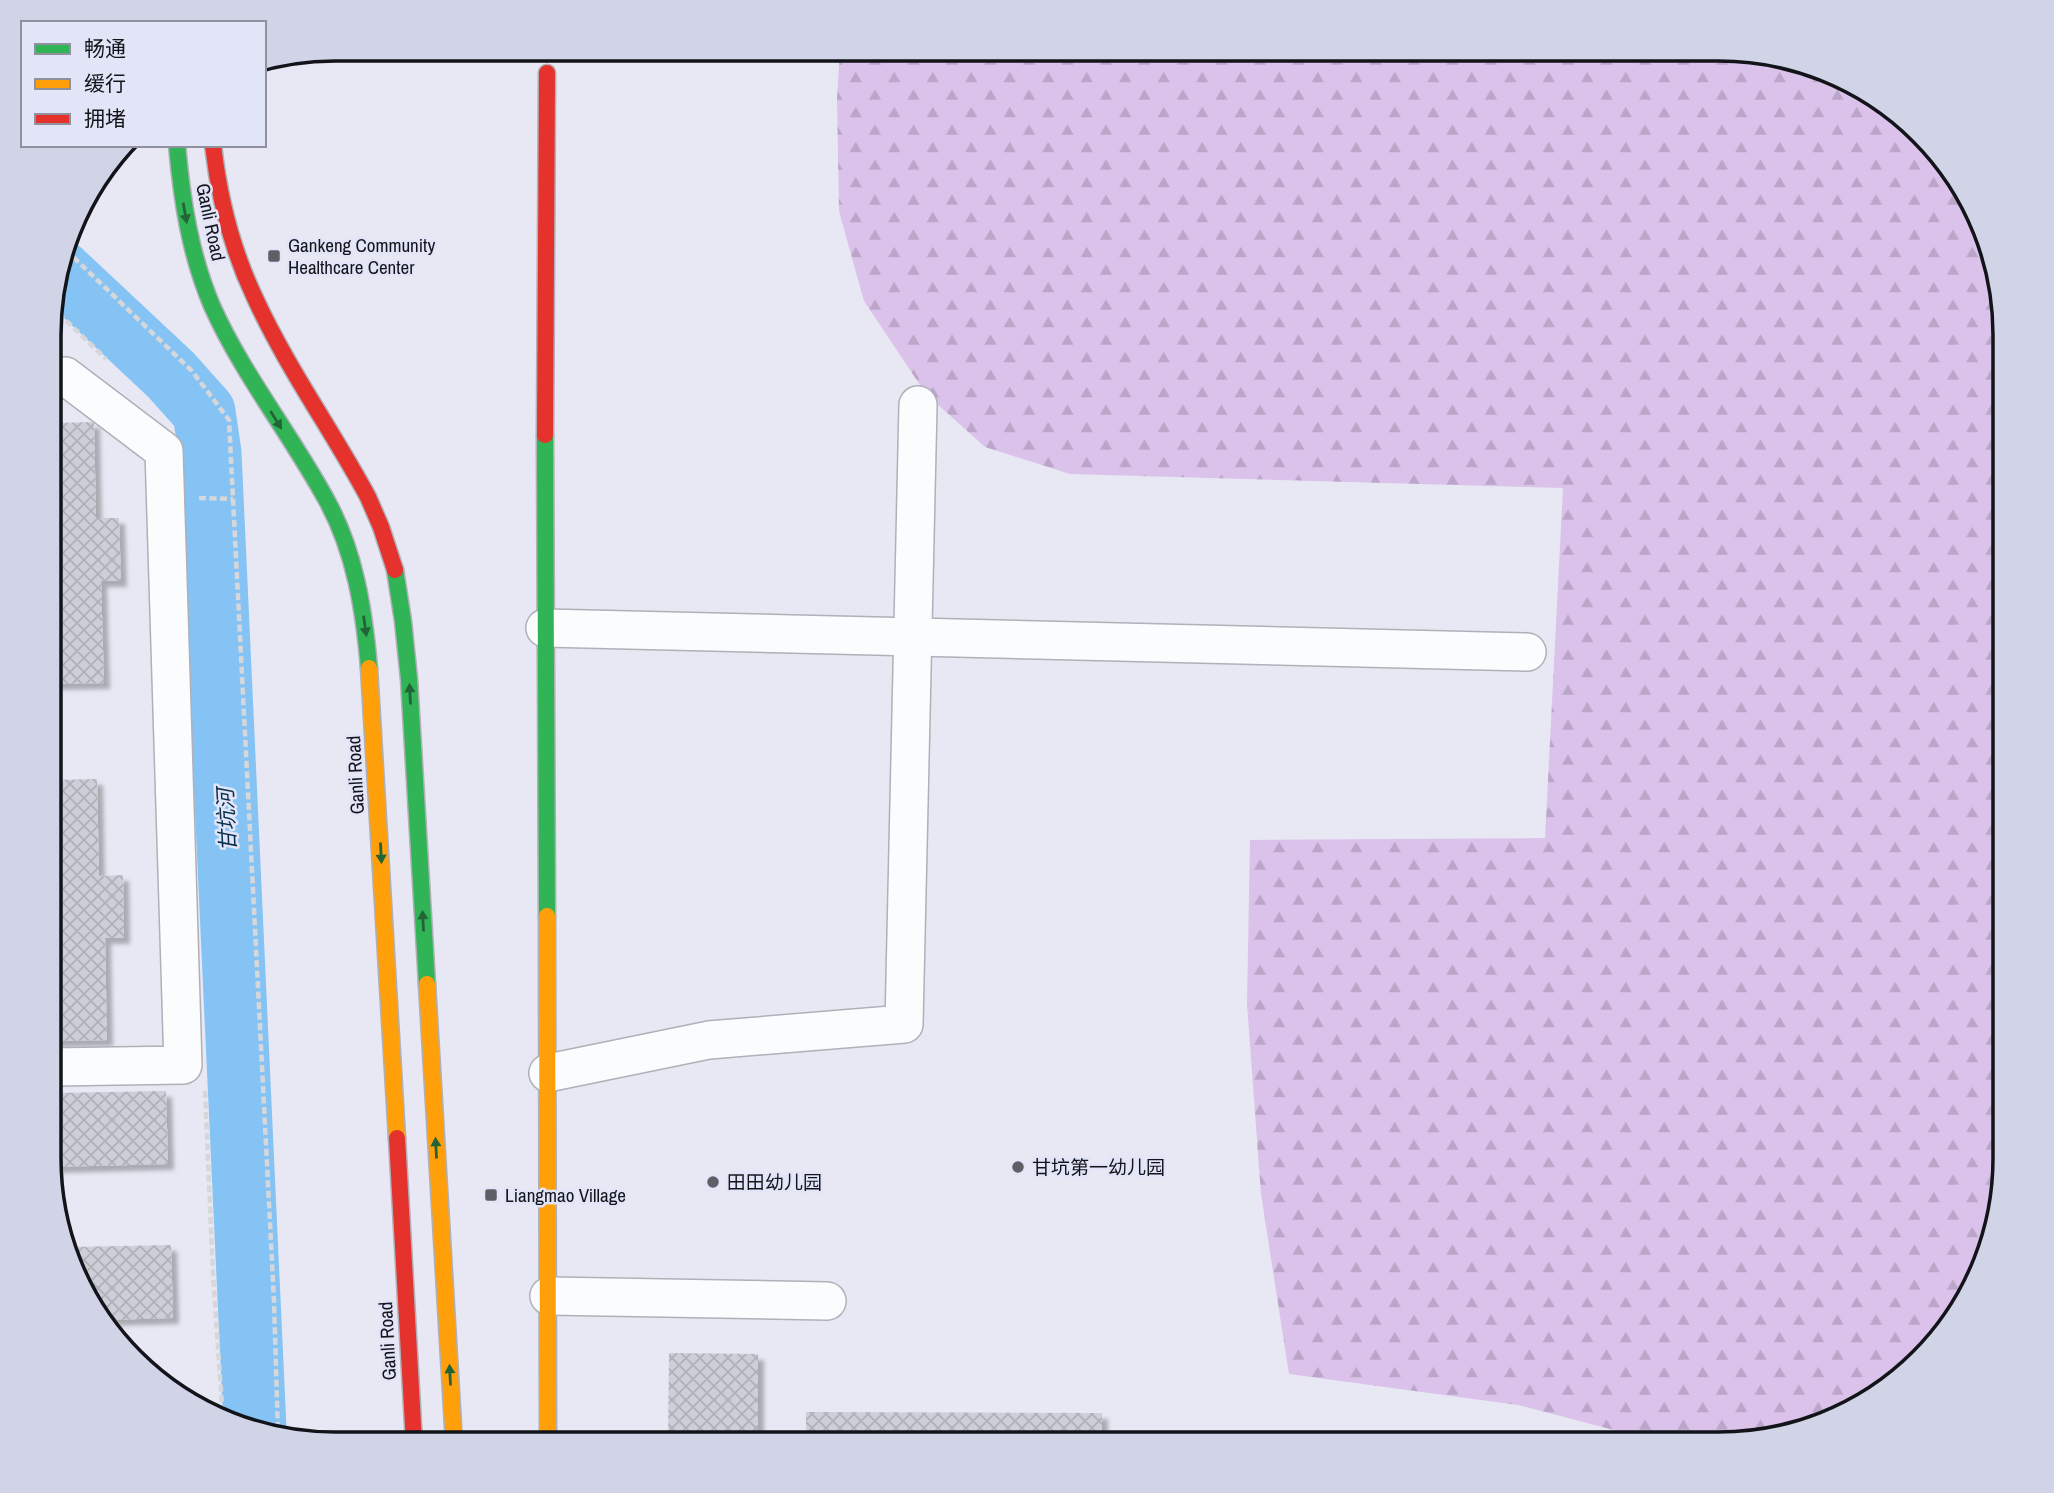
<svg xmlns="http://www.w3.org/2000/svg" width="2054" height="1493" viewBox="0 0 2054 1493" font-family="'Archivo Narrow','Noto Sans SC',sans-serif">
  <defs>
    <pattern id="forest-firs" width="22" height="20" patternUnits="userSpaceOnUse" patternTransform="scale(1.75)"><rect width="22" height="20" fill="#dbc2eb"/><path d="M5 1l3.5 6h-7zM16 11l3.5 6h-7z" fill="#bba6c9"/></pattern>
    <pattern id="building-cross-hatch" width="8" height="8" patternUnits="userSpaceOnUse" patternTransform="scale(1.75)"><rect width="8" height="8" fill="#cdcfd8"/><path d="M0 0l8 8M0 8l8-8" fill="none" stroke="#afb1b9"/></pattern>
    <filter id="shadow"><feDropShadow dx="6" dy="6" stdDeviation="2" flood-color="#0004"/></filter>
  </defs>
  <rect width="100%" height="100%" fill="#e7e8f3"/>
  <polygon fill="url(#forest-firs)" points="840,49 1737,50 1811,64 1893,108 1975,208 2004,317 2004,1176 1990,1250 1946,1332 1846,1414 1719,1444 1667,1444 1518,1405 1289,1374 1261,1194 1247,1004 1250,840 1545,838 1563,488 1070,474 985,447 926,394 864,301 839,211 837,98"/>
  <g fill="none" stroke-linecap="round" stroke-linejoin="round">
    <polyline stroke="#85c3f4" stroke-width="63" points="60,271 171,375 204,412 210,453 255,1429"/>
  </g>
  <g fill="url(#building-cross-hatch)" filter="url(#shadow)">
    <polygon points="94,422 96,518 119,518 121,581 101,581 104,683 51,684 51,423"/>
    <polygon points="97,779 99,876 123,875 124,938 105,938 107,1040 51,1041 51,780"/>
    <polygon points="166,1091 168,1164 51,1167 51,1093"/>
    <polygon points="171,1245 173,1318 104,1320 87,1300 69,1247"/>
    <polygon points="669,1353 758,1354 758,1444 668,1444"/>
    <polygon points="806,1412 1102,1413 1102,1444 806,1444"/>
  </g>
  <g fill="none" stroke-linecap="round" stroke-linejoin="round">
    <defs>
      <g id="street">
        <polyline points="51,377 65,376 164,451 183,1065 51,1067"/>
        <polyline points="545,628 1527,652"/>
        <polyline points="548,1073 709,1040 904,1024 918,405"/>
        <polyline points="549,1296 827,1301"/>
      </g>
      <g id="fast">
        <path d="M177,145C182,201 190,254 212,306C243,375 290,433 326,499C355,551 364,610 369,668"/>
        <polyline points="545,435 547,916"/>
        <polyline points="395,570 403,621 409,679 427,984"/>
      </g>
      <g id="slow">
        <polyline points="369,668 397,1138"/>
        <polyline points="547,916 548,1444"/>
        <polyline points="427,984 454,1443"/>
      </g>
      <g id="jam">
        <path d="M213,145C219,198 232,250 255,298C287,368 332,430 368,497L381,527L395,570"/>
        <polyline points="545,435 547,73"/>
        <polyline points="397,1138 414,1443"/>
      </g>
    </defs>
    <use href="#street" stroke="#afb0b8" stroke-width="40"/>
    <use href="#fast" stroke="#afb0b8" stroke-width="19"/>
    <use href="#slow" stroke="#afb0b8" stroke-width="19"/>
    <use href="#jam" stroke="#afb0b8" stroke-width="19"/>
    <g stroke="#d6d7da" stroke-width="4.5" stroke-dasharray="7 3.5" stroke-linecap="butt">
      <polyline points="66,250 192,371 229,420 274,1301 278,1434"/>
      <polyline points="51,306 106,359"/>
      <polyline points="199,498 233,499"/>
      <polyline points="205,1091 213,1274 223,1420"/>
    </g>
    <use href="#street" stroke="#fbfcfd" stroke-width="37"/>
    <use href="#fast" stroke="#30b455" stroke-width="16"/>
    <use href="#slow" stroke="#ff9f0a" stroke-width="16"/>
    <use href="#jam" stroke="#e5322d" stroke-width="16"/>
  </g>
  <defs><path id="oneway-solid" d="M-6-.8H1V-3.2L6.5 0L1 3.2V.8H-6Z" transform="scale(1.75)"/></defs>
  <g fill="#226438">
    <use href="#oneway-solid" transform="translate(185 213) rotate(80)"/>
    <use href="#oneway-solid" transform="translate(276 420) rotate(58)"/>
    <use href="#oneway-solid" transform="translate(365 626) rotate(82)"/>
    <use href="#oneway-solid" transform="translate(410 694) rotate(-93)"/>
    <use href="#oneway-solid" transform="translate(381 853) rotate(87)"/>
    <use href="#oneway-solid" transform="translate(423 921) rotate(-93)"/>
    <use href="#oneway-solid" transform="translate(436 1148) rotate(-93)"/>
    <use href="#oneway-solid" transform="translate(450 1375) rotate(-93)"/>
  </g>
  <g fill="#5d5e66" stroke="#e2e5f8" stroke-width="2.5">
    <rect x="267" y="249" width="14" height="14" rx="3.5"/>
    <circle cx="1018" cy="1167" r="7"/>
    <circle cx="713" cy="1182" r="7"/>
    <rect x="484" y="1188" width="14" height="14" rx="3.5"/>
  </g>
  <g text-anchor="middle" stroke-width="5" stroke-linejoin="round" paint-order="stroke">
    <g font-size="19" fill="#13141a" stroke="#e2e5f8">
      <text transform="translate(211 222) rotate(78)" y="7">Ganli Road</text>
      <text transform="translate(355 775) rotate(-93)" y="7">Ganli Road</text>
      <text transform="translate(387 1341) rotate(-93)" y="7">Ganli Road</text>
    </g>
    <g font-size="19" fill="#13141a" stroke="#e2e5f8" text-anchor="start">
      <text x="288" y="252">Gankeng Community<tspan x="288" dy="22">Healthcare Center</tspan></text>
      <text x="1032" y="1174">甘坑第一幼儿园</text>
      <text x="727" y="1189">田田幼儿园</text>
      <text x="505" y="1202">Liangmao Village</text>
    </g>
    <g font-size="21" font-style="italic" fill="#082f49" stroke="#e2e5f8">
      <text transform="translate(227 820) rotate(-93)" y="7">甘坑河</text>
    </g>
  </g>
  <path d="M0 0H2054V1493H0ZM335 61H1719A274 274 0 0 1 1993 335V1158A274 274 0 0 1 1719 1432H335A274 274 0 0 1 61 1158V335A274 274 0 0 1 335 61Z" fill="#d1d4e6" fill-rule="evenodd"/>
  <path fill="none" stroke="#13141a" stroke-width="3.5" d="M335 61H1719A274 274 0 0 1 1993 335V1158A274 274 0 0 1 1719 1432H335A274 274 0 0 1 61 1158V335A274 274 0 0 1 335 61Z"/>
  <rect x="21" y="21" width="245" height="126" fill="#e2e5f8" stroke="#8f919f" stroke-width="2"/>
  <rect x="35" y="44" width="35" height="10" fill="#30b455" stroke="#8f919f" stroke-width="2"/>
  <text x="84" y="56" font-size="21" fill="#13141a">畅通</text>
  <rect x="35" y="79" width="35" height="10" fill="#ff9f0a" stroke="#8f919f" stroke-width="2"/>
  <text x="84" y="91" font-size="21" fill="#13141a">缓行</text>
  <rect x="35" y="114" width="35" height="10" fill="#e5322d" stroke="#8f919f" stroke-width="2"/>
  <text x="84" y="126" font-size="21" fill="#13141a">拥堵</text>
</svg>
